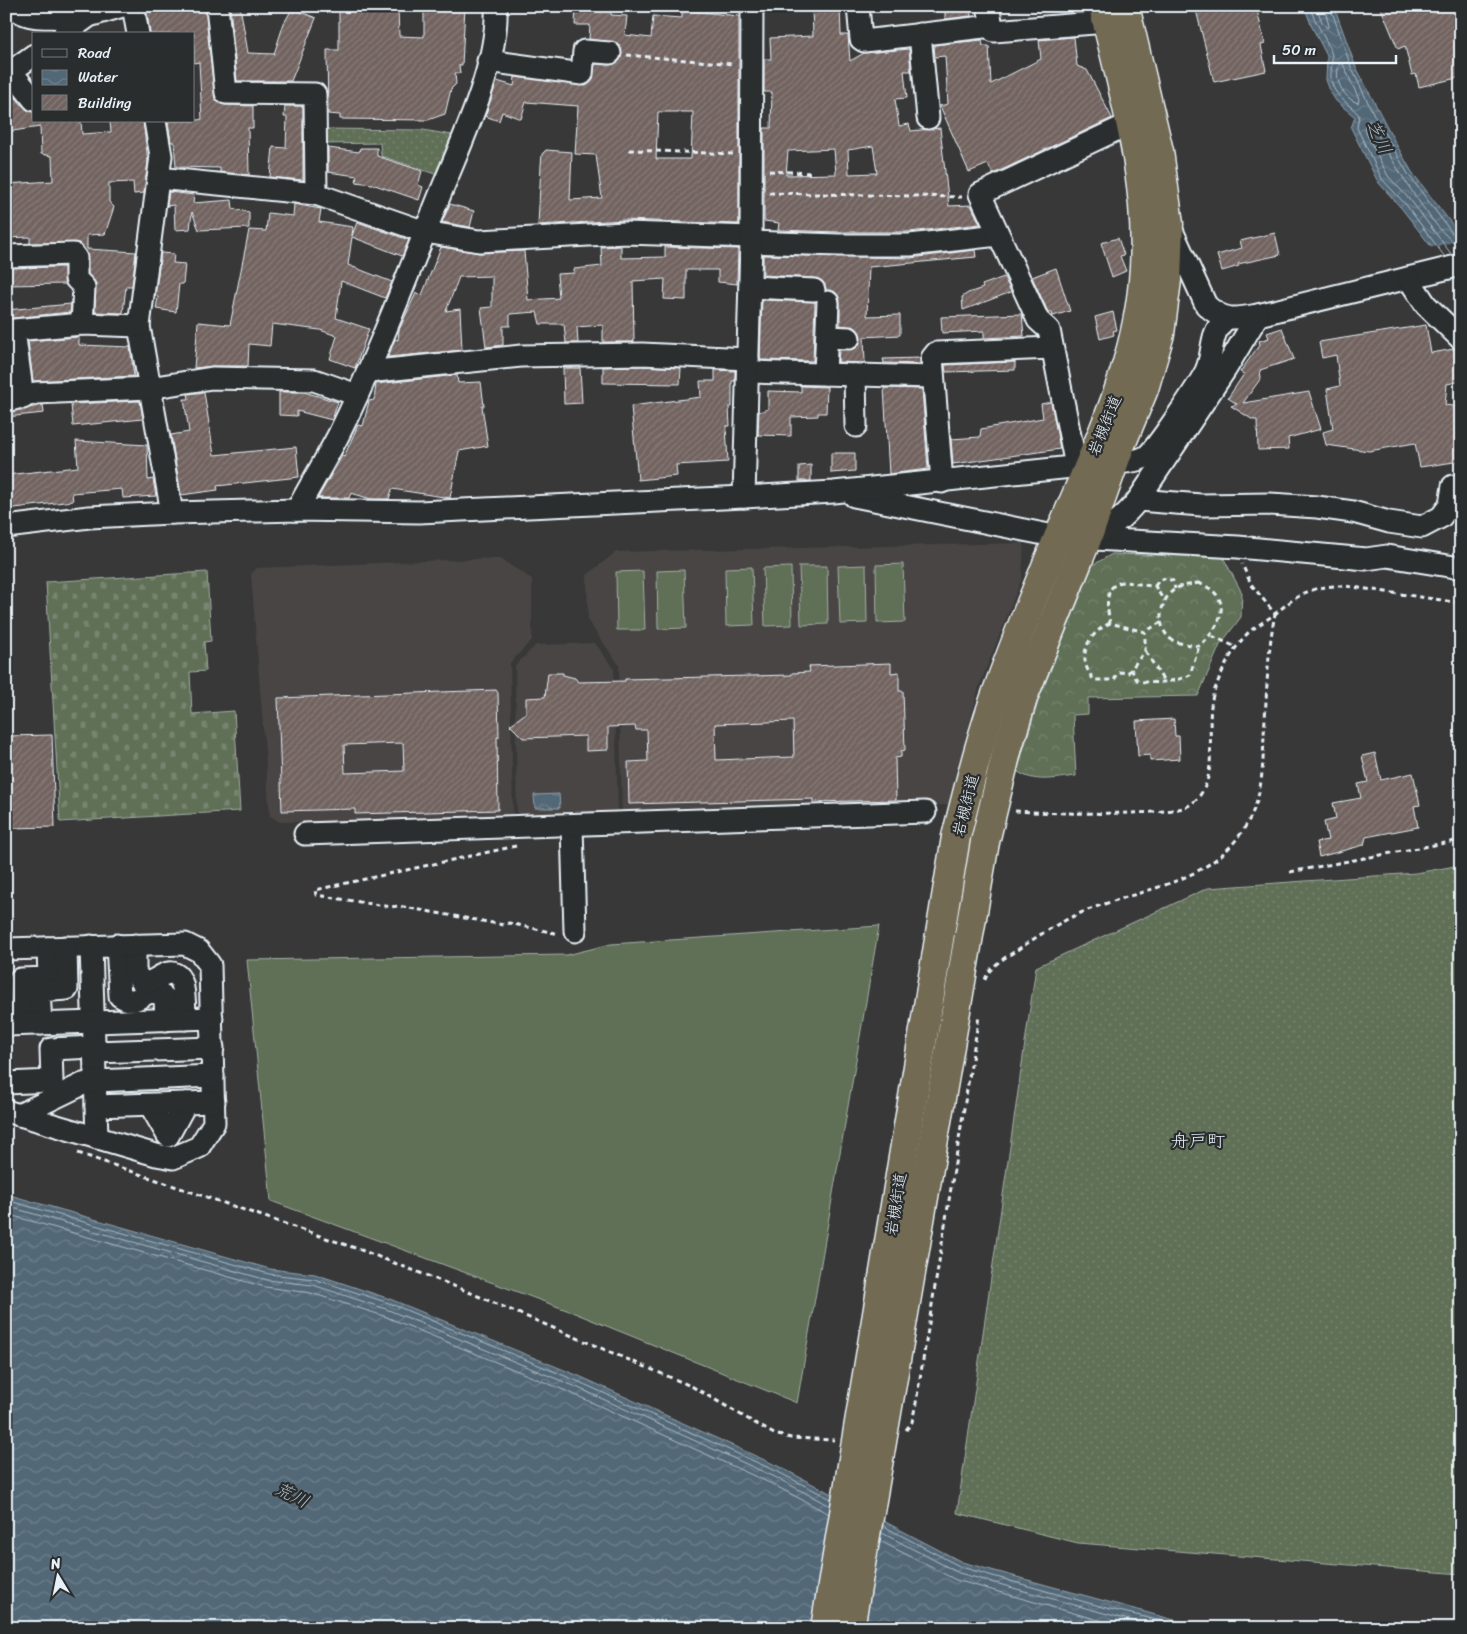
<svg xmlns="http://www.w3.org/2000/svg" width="1467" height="1634" viewBox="0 0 1467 1634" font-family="Sriracha,'Klee One',sans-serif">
  <defs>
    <pattern id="grass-dots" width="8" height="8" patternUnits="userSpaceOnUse" patternTransform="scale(1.25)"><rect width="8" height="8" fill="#606f57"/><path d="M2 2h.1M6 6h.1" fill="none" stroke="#778470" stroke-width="1.8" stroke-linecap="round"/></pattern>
    <pattern id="forest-crowns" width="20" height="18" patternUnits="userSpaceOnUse" patternTransform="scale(1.25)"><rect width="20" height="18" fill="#606f57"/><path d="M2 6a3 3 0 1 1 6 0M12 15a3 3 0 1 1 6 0" fill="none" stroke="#778470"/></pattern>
    <pattern id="cemetery-stones" width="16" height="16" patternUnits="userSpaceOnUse" patternTransform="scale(1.25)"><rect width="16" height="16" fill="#606f57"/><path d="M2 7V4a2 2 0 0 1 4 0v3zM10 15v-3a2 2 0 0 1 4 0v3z" fill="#778470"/></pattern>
    <pattern id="water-waves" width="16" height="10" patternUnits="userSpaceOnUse" patternTransform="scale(1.25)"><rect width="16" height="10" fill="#536877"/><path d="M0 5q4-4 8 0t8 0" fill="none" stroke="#6c7e8b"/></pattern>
    <pattern id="building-hatch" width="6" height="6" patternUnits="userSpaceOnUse" patternTransform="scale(1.25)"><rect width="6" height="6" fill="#726460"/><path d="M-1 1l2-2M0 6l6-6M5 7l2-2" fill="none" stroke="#867b78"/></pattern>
  </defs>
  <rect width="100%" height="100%" fill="#383838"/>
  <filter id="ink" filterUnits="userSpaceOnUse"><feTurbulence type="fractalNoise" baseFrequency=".02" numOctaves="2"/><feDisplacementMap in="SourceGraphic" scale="10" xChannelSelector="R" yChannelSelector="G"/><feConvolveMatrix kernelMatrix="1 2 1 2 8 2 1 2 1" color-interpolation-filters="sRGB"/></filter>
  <g filter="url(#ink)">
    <g fill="#494544">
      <polygon points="1024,543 1022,578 979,687 948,805 622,817 619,665 588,621 587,575 616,552"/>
      <polygon points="499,558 532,579 532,640 510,663 513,819 280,822 270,816 251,574 257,568"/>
      <polygon points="595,643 614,669 618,816 517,819 515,666 536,645"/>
    </g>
    <g fill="url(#grass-dots)" stroke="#a4b0a8">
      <polygon points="324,129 423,130 452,135 435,174 381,156 380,143 324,144"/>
      <polygon points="1461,865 1461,1574 1078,1543 957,1513 1036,967 1208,888 1416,873"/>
    </g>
    <path fill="url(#forest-crowns)" stroke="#a4b0a8" d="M1112,554L1223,557L1242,593L1241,617L1220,645L1198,696L1088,698V714L1073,715L1076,776C1056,778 1034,784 1017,771L1039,699L1093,565Z"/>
    <polygon fill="url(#cemetery-stones)" stroke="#a4b0a8" points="207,572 211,641 204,642 206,671 190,672 192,714 234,711 240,811 60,822 46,582"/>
    <g fill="#606f57" stroke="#a4b0a8">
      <polygon points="903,564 905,622 877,623 876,565"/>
      <polygon points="866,565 867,623 840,624 838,566"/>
      <polygon points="799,566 827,566 828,624 801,625"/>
      <polygon points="752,567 754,625 726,626 725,568"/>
      <polygon points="791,567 792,625 765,626 763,568"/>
      <polygon points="684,570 686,628 658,629 657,571"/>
      <polygon points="643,571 645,630 617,630 616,572"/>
      <polygon points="879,926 797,1403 572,1312 271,1201 247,960 567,955 611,944"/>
    </g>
    <g fill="url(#water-waves)" stroke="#8f9fab">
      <polygon points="1304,6 1334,6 1355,65 1396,144 1412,172 1461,236 1461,285 1402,209 1378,182 1351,128 1355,117 1336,101 1331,93 1326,80 1327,56 1312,27"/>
      <polygon points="559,794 560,808 535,808 534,795"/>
      <polygon points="6,1194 270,1269 315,1274 390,1299 579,1376 780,1467 962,1562 1178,1621 1236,1628 21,1628 6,1622"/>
    </g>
    <polygon fill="#383838" points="1461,240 1461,287 1459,287 1429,248"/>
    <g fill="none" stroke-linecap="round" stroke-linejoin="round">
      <g stroke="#acbac4" stroke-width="1">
        <path d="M1309,6C1315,23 1325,36 1331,52C1334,60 1330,70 1331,79C1333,96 1349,103 1359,115L1357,128L1382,179L1407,206L1445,257"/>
        <polyline points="1316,6 1322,22 1327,28 1329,26 1324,6"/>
        <polyline points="1330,6 1351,67 1375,117 1408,174 1455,237 1461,239"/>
        <path d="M1340,63L1343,64L1359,99L1358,103C1343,98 1332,78 1340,63Z"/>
        <path d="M1452,255L1412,202L1388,176L1364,129L1367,121H1370C1382,143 1439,244 1461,245"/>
        <polyline points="6,1200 269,1274 314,1279 389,1303 577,1381 778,1472 831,1499"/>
        <polyline points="6,1206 267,1280 313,1285 386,1309 574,1386 775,1477 830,1506"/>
        <polyline points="6,1214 265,1287 311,1293 384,1316 571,1393 772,1484 829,1514"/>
        <polyline points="883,1526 961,1567 1110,1609 1192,1628"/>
        <polyline points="882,1533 959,1573 1158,1628"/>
        <polyline points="880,1541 956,1580 1127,1628"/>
      </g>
      <polyline stroke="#8f9fab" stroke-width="5" points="1461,768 1458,794 1461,829"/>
    </g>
    <g fill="url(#building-hatch)" stroke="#e8f1f8" fill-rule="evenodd">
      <polygon points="146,6 205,6 215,100 225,105 253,106 253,128 248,128 249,175 220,172 220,168 176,167 174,142 171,142 168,121 194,121 202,119 199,62 194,63 194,34 150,34"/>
      <polygon points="230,6 240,6 248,53 274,54 284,23 291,11 294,12 296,10 316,18 291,81 237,81"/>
      <polygon points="424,6 465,6 462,65 459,65 460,73 455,73 456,84 451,89 445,114 428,120 340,119 340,115 328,114 327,50 339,50 339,7 398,9 399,36 424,37"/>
      <path d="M576,6H611V15L627,16L625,35L651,38L653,16L682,18V10L739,16V224L625,220L538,225L541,165L542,154L546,150L572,152L570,200L602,198L596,155L575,154L578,106L526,102L521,119L502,112L499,121L485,116L497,81L514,86L515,77L586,86L592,81L595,64L610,65L620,60L622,53L617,43L589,39L590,25H575ZM658,112H693L691,159H656Z"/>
      <polygon points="945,6 970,6 971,16 945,19"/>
      <polygon points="1195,6 1256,6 1265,44 1261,45 1266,71 1214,82"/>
      <polygon points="1380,6 1461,6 1461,77 1419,87 1416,74 1412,75 1405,46 1398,49"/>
      <path d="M840,7L841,35H848L850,61L864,53L909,49L911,71H904L907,98L895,99L899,126L909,124L911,131L940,128L949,206L971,205L980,224L909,232H839L778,230L779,223L764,221V128H771L772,92H764V59H771L770,38L813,36L812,8ZM873,146L877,173L849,174L848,150ZM834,149L836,174L786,175L788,151Z"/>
      <polygon points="1074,37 1077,66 1087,70 1112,118 993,174 988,164 969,172 940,106 948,104 945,56 935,57 934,45 982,40 983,46 989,46 991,84 1041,59 1039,40"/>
      <polygon points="6,87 25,108 33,112 34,121 81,121 82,134 111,132 110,122 143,121 148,161 144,193 134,194 133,182 109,183 109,202 114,207 105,234 87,235 87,249 136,252 132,286 126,286 123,313 95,312 96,283 88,274 86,251 79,243 30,243 30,237 6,238 6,184 53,181 52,156 41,154 40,127 6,132"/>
      <polygon points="285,106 303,106 303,180 270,177 273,147 286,148 287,117 284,117"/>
      <polygon points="328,148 359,152 360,148 377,148 377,156 422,171 418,185 423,187 419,200 372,184 356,182 357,176 328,172"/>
      <polygon points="169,192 194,195 193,203 232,200 233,209 249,212 249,228 199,230 192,212 190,229 175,230 174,205 167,206"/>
      <polygon points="294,204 321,209 319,222 353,227 352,236 357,222 409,240 402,256 352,237 348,265 392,282 385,298 341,281 336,318 369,329 355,368 330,359 337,336 320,330 272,324 270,346 249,344 248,366 212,366 194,368 198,322 230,325 249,230 266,231 268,213 293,216"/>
      <polygon points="450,204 474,211 470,227 442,222"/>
      <polygon points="1275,233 1280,255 1238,264 1239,266 1222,271 1217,255 1242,248 1240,241"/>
      <polygon points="1118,238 1124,255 1120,256 1126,271 1112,277 1101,243"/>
      <polygon points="621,246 621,258 665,257 665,247 738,249 737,284 718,282 718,270 686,270 686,300 664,299 665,279 633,281 634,342 603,342 603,325 577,327 578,343 566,343 564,324 540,324 537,312 510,314 510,326 503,326 503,345 486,347 481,308 492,307 492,276 459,277 446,311 460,309 462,350 388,357 395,339 398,340 399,330 416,293 422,295 441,247 480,253 524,251 528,300 559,298 557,274 574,273 574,269 602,266 601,247"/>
      <polygon points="975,250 976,257 869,267 867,316 900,315 900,335 864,337 865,363 838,362 839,350 854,349 859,345 861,338 855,327 840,325 840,302 835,292 826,290 821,280 815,278 763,275 763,255 910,258"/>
      <polygon points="161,253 174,254 173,263 185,264 183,284 179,284 176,312 156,309 158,297 155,296"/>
      <polygon points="64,267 65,284 6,285 6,268"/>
      <polygon points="1056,268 1070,311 1053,316 1052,313 1048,312 1032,277"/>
      <polygon points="1004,277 1011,292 963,310 962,297 968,293 983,288 982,285"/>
      <polygon points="762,300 815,302 813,361 760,360"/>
      <polygon points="71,304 70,312 13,318 6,320 6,310"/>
      <polygon points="1113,312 1117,330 1113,331 1114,335 1100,339 1095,317"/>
      <polygon points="1022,314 1024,336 984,338 984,331 942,333 941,317"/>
      <polygon points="1426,325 1431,353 1454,349 1461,381 1447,384 1445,405 1461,407 1461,461 1420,467 1415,443 1369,451 1326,445 1323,432 1333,429 1327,389 1340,386 1336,355 1322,358 1319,342"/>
      <polygon points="1282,328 1294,359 1260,370 1261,378 1243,403 1309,392 1321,429 1288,438 1289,449 1258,450 1257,420 1253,420 1231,406 1237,404 1228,398 1244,374 1240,372 1260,344 1259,341 1269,338 1267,333"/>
      <polygon points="79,337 79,345 130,347 134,376 33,381 28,341"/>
      <polygon points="920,358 920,364 884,363 883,359"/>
      <polygon points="1015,362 1015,370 946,372 945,365"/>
      <polygon points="642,366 681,368 680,384 603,383 603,367"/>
      <polygon points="563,368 580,368 582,403 564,404"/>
      <polygon points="715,370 735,371 735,381 732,381 732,407 729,407 730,426 726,426 728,462 676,465 677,476 638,480 631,406 701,397 700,381 715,381"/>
      <polygon points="457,375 458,383 481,382 484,406 482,406 488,446 459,451 450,498 392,489 389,499 371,499 351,493 349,498 318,498 342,456 344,457 358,425 363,426 369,401 374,400 376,384"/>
      <polygon points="801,386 827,387 826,413 818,413 818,416 791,417 791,436 758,435 759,412 768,409 768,391 801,392"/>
      <polygon points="884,388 922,389 928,469 889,474"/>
      <polygon points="204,392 214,455 296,447 299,477 217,486 218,490 181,495 171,435 189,432 184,399 189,399 188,394"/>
      <polygon points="279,392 304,392 338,402 332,420 297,411 297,416 279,415"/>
      <polygon points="140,401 143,419 73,426 71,404"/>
      <polygon points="1051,402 1060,449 953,464 951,439 980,437 981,429 1043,418 1041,404"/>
      <polygon points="43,405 44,413 6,417 6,413"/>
      <polygon points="76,441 147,445 148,480 153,479 156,496 123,498 122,489 72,493 73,501 6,509 6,475 78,467"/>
      <polygon points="831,453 855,453 855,471 831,473"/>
      <polygon points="811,465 811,481 799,481 799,466"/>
      <path d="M891,663V673L899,672V691H903L905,750L901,751V757L895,758L896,800L813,802V799L629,804L628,762L648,761L647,730H636L635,726L608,727V750L586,751V736L523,738L510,725L526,713V698L545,697L548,673H563V675L575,678L578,682L625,681V679L792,675V673L810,672L809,666ZM793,721L794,757L716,760L715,724Z"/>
      <path d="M496,690L498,693L499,737H497L498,810L355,814V809L282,811L278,698ZM403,743L404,771L345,773L344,745Z"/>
      <polygon points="1174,719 1175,736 1179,736 1180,759 1150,761 1150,755 1138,756 1136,721"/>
      <polygon points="52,735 55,827 10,828 9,797 6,797 6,736"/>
      <polygon points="1375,753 1381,780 1413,773 1420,805 1414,806 1418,827 1366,837 1364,845 1319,857 1316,842 1328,840 1324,822 1336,819 1333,803 1361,798 1358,784 1368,782 1362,756"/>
    </g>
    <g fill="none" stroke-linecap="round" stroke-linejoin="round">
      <defs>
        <g id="minor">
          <path d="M16,6L18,11C38,22 56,13 81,21"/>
          <polyline points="133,6 138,34"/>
          <polyline points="217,6 226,93 315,94 316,194"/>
          <polyline points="858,6 861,39 864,41 992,26 994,31 1107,22"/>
          <polyline points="988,6 992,26"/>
          <polyline points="64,34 89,16 123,6"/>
          <polyline points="920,34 928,118"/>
          <polyline points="488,61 582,74 584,51 610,53"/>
          <polyline points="11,71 34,100"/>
          <polyline points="6,75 34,55"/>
          <polyline points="155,121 161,156 139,326 172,513"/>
          <polyline points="158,178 316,194 425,232 479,241 625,233 752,237"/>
          <path d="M1169,224L1206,305C1224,322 1236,319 1258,315L1461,265"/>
          <polyline points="751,242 839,245 910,245 998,235"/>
          <polyline points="6,256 73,254 76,258 76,279 84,287 82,324"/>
          <polyline points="1408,278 1426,305 1461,339"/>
          <polyline points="750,287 814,290"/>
          <polyline points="827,337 849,338"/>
          <polyline points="367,372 521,356 642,354 748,359"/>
          <polyline points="748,372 933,377"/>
          <polyline points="825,374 828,302"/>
          <polyline points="855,375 856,426"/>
          <polyline points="23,398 14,330 82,324 139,326"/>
          <polyline points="6,401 36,393 149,388 212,378 314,380 357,395"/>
          <path d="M1126,462C1133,461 1142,460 1148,455C1158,446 1199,385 1206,371C1215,351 1208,334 1226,319"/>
          <polyline points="1076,466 1049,330 1038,320 980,194 1131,123"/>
          <polyline points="942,482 932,358 936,353 1052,348"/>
          <polyline points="854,496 1059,537 1238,547 1366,559 1387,556 1461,568"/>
          <polyline points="744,497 751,242 752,6"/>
          <polyline points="1138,500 1201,505 1270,504 1317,507 1353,512 1389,522 1422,527 1441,517 1450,505 1453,486"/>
          <path d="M297,510C311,484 326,459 339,434C377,357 407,276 439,197C461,142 499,65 496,6"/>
          <polyline points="6,527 89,517 172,513 297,510 419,512 744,497 834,492 1081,466"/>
          <path d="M1088,539C1109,529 1123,519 1138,500L1225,370L1258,315"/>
          <polyline points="572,826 575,931"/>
          <polyline points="305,834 925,812"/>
          <path d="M117,945L120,996C132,1004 138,999 149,992L158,993L165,998L166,1020"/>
          <path d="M135,945V972L141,981C152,984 154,979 163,975C188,963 184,1006 185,1019"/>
          <polyline points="91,946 97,1138"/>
          <polyline points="6,949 185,944 199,951 210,965 214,1123 199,1147 173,1158 156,1155 6,1111"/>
          <polyline points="22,1024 20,979 49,978 48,948"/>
          <polyline points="41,1024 39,991 67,989 66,947"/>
          <polyline points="6,1025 212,1018"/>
          <polyline points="95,1052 213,1048"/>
          <polyline points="6,1083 52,1081 51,1049 95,1047"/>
          <polyline points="150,1105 168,1136 186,1103"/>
          <polyline points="96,1106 214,1102"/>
          <polyline points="19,1115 83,1084 96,1081 213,1076"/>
        </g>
        <g id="highway">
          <path d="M956,837C969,786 981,735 999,686C1017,637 1037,588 1057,540C1092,456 1135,372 1143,281C1152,187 1124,96 1103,6"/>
          <polyline points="985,842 1008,747 1024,695 1087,539 1118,452 1144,389 1160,334 1167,280 1169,224 1159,151 1125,6"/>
        </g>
      </defs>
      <use href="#minor" stroke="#e8f1f8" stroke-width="25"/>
      <use href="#highway" stroke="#e8f1f8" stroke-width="31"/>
      <g stroke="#e8f1f8" stroke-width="3" stroke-dasharray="5 4" stroke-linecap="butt">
        <polyline points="682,7 734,9"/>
        <polyline points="627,55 733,64"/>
        <polyline points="629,150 735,154"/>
        <polyline points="769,171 813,173"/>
        <polyline points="769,193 962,197"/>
        <path d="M1198,583C1235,595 1222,627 1199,646C1191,645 1179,644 1172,640C1155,628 1159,600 1175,589C1181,585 1191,585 1198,583Z"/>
        <polyline points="1155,586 1159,580 1166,578 1173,581 1175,589"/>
        <path d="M1161,622L1145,632L1110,623C1107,609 1103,584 1123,582C1133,582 1145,586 1155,586L1164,601"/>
        <path d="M1110,623C1086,635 1076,658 1094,680H1114L1119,672L1128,673L1145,651V632"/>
        <polyline points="1212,636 1236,647"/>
        <polyline points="1146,652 1163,680"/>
        <path d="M1131,669L1137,680C1151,685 1176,682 1190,675L1199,646"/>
        <path d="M1015,811C1043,813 1169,817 1188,806C1226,783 1201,725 1215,689C1223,668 1234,646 1250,631C1258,625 1267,620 1275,614C1299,593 1314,585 1346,586L1461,603"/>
        <polyline points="516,846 315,890 316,895 391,907 398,906 504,925 509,923 559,934"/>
        <polyline points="1290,872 1461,840"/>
        <path d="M985,980C989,966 1005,958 1017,950C1038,936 1059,922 1083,912C1145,886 1218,885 1251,816C1263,791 1263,762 1264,734C1267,694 1267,653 1275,614L1251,584L1242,564"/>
        <polyline points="78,1153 361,1250 459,1288 693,1387 774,1434 791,1438 835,1440"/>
        <polyline points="906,1430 912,1422 916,1403 979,1016"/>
      </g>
      <use href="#minor" stroke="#2a2d2e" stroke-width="21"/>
      <use href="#highway" stroke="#736b52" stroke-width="28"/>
      <defs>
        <g id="highway-bridge">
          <polyline points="825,1628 956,837"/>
          <polyline points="850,1628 985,842"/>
        </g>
      </defs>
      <use href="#highway-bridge" stroke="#e8f1f8" stroke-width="31" stroke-linecap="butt"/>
      <use href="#highway-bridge" stroke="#736b52" stroke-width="28"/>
    </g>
  </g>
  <g text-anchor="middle" stroke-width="4.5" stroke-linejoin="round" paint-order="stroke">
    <g font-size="16" fill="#e8f1f8" stroke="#2a2d2e">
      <text transform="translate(1104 425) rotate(-68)" y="6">岩槻街道</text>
      <text transform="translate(965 805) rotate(-76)" y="6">岩槻街道</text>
      <text transform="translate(895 1204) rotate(-81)" y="6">岩槻街道</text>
    </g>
    <g font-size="18" font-style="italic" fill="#acbac4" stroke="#2a2d2e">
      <text transform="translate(1379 137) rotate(64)" y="6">芝川</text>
      <text transform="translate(292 1495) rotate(27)" y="6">荒川</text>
    </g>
    <g font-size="18" fill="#e8f1f8" stroke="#2a2d2e">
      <text x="1198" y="1147">舟戸町</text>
    </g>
  </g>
  <rect width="1467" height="1634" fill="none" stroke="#2a2d2e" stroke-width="25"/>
  <rect x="12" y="12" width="1442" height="1609" fill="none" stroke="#e8f1f8" stroke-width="2" filter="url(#ink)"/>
  <rect x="32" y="32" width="162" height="90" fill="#2a2d2e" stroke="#767b7f"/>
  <rect x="42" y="49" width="25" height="8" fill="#2a2d2e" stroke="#767b7f"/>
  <text x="78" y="58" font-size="15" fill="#e8f1f8">Road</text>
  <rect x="42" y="70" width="25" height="15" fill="url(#water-waves)" stroke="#767b7f"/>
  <text x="78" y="82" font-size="15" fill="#e8f1f8">Water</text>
  <rect x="42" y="95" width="25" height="15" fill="url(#building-hatch)" stroke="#767b7f"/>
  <text x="78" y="108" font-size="15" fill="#e8f1f8">Building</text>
  <g transform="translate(58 1576) rotate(350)" stroke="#2a2d2e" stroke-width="4" paint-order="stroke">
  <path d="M0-4L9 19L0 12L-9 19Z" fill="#e8f1f8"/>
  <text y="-8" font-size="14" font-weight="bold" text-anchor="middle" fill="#e8f1f8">N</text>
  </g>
  <path d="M1274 55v8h122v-8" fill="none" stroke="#e8f1f8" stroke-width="2.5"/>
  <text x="1282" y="55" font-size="15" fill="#e8f1f8" stroke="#2a2d2e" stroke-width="4" paint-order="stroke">50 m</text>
</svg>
